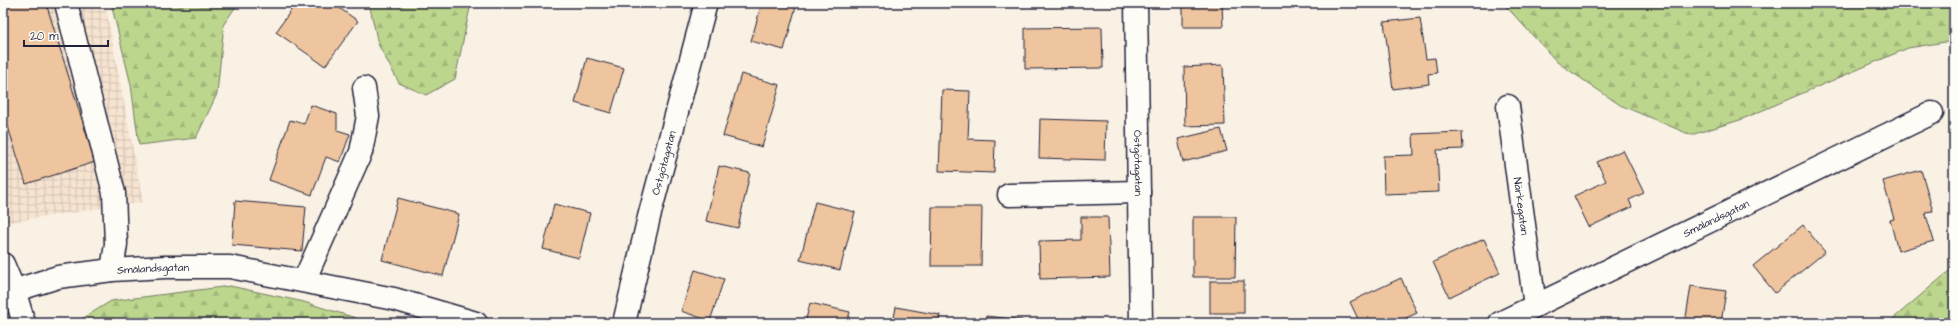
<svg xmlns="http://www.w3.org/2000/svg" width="1957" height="326" viewBox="0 0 1957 326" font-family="'Architects Daughter',sans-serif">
  <defs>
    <pattern id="industrial-grid" width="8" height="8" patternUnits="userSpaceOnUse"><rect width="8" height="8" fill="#f6e4d0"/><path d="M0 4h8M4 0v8" fill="none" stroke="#d3c3b4"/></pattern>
    <pattern id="forest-firs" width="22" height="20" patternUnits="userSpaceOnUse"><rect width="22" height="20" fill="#bdd68d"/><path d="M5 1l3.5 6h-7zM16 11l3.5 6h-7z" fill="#a2b77b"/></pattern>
  </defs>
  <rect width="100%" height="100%" fill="#faf1e5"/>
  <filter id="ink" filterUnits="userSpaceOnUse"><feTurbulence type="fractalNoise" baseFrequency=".025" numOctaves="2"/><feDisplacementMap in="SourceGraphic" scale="8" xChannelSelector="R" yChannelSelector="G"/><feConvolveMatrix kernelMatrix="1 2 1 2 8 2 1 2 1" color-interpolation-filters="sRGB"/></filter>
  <g filter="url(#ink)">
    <polygon fill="url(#industrial-grid)" points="3,3 105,3 143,202 3,223"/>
    <g fill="url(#forest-firs)" stroke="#707c64">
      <polygon points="111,3 238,3 224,24 217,94 196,138 139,145 131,85"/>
      <polygon points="369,3 471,3 455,79 426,95 399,83 378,44"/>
      <polygon points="1503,3 1954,3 1954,44 1945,42 1908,48 1740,120 1691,135 1620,105 1557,62"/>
      <polygon points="1954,267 1954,323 1888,323"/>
      <polygon points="230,286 304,302 372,323 81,323 80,320 111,301"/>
    </g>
    <g fill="#eec59e" stroke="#22223b">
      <polygon points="3,3 46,3 95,162 26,184 3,111"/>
      <polygon points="296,3 332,3 358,21 325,66 276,32"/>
      <polygon points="762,3 797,3 784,50 751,41"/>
      <polygon points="1183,3 1222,4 1223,27 1183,27"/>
      <polygon points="1420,18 1426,59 1435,58 1437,73 1428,74 1429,84 1393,89 1384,22"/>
      <polygon points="1102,27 1103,68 1025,69 1025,28"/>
      <polygon points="587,58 624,68 611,113 575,103"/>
      <polygon points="1223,65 1225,125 1185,126 1184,67"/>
      <polygon points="741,74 780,85 762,147 723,136"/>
      <polygon points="942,90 970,91 968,139 995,140 994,173 939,171"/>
      <polygon points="311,105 337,114 337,130 350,134 340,162 326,157 312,195 269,180 290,120 304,124"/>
      <polygon points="1040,119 1106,121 1105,160 1039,158"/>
      <polygon points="1221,129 1227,151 1183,162 1178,139"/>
      <polygon points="1462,132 1463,149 1437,150 1439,192 1384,194 1383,156 1414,155 1413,134"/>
      <polygon points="1623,150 1644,193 1629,200 1632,207 1589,227 1574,196 1606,181 1597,162"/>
      <polygon points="719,166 750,173 738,228 706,221"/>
      <polygon points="1921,170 1933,211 1925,212 1934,241 1898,251 1890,220 1894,219 1883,181"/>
      <polygon points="398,198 459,214 443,276 382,260"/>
      <polygon points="235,201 306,207 302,251 232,245"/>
      <polygon points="815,202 855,212 840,270 800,260"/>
      <polygon points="554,204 590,213 579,258 543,249"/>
      <polygon points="932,207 982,207 981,266 931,266"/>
      <polygon points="1081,217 1108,217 1110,277 1040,279 1039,241 1081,240"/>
      <polygon points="1193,217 1236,217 1235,277 1193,277"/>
      <polygon points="1803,225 1825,252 1775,293 1753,266"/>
      <polygon points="1484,239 1500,273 1449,297 1433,262"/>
      <polygon points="695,270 724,279 710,321 681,311"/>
      <polygon points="1401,278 1417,313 1395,323 1360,323 1350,302"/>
      <rect x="1210" y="281" width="34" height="32"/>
      <polygon points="1691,286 1726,291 1721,323 1685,323"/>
      <polygon points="810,303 850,312 847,323 805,323"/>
      <polygon points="896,307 940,315 939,323 893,323"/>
      <polygon points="986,316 1022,320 1021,323 985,323"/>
    </g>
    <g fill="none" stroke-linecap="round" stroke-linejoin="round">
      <defs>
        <g id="minor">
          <polyline points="66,3 114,193 116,244 112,270"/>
          <path id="s1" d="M1136,3L1141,323"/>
          <path id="s2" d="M1508,106L1535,306"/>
          <polyline points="1009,195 1139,192"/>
          <polyline points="3,264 14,290 24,323"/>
          <polyline points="304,281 361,152 368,116 364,88"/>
          <path id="s3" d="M3,294L58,277L112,270L165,267H230L394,299L476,323"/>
          <path id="s4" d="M624,323L649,217L706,3"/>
          <path id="s5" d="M1500,323L1932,113"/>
        </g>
      </defs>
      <use href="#minor" stroke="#22223b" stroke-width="25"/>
      <use href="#minor" stroke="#fdfcf7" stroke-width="22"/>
    </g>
  </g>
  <g text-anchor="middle" stroke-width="3.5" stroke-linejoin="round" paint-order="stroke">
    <g font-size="11" fill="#22223b" stroke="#fdfcf7">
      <text dy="4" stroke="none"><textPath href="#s4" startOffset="165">Östgötagatan</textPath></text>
      <text dy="4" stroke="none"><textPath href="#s1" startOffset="160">Östgötagatan</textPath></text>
      <text dy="4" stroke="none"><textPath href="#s2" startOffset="101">Närkegatan</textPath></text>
      <text dy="4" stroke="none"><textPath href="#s5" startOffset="240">Smålandsgatan</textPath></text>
      <text dy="4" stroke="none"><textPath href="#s3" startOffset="153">Smålandsgatan</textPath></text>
    </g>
  </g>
  <rect width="1957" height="326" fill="none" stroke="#fdfcf7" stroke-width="16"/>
  <rect x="8" y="8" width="1941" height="310" fill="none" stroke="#22223b" stroke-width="1.5" filter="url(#ink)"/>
  <path d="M24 40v6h84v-6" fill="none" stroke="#22223b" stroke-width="2"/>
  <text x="30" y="40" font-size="12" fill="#22223b" stroke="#fdfcf7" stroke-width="3" paint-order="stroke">20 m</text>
</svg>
